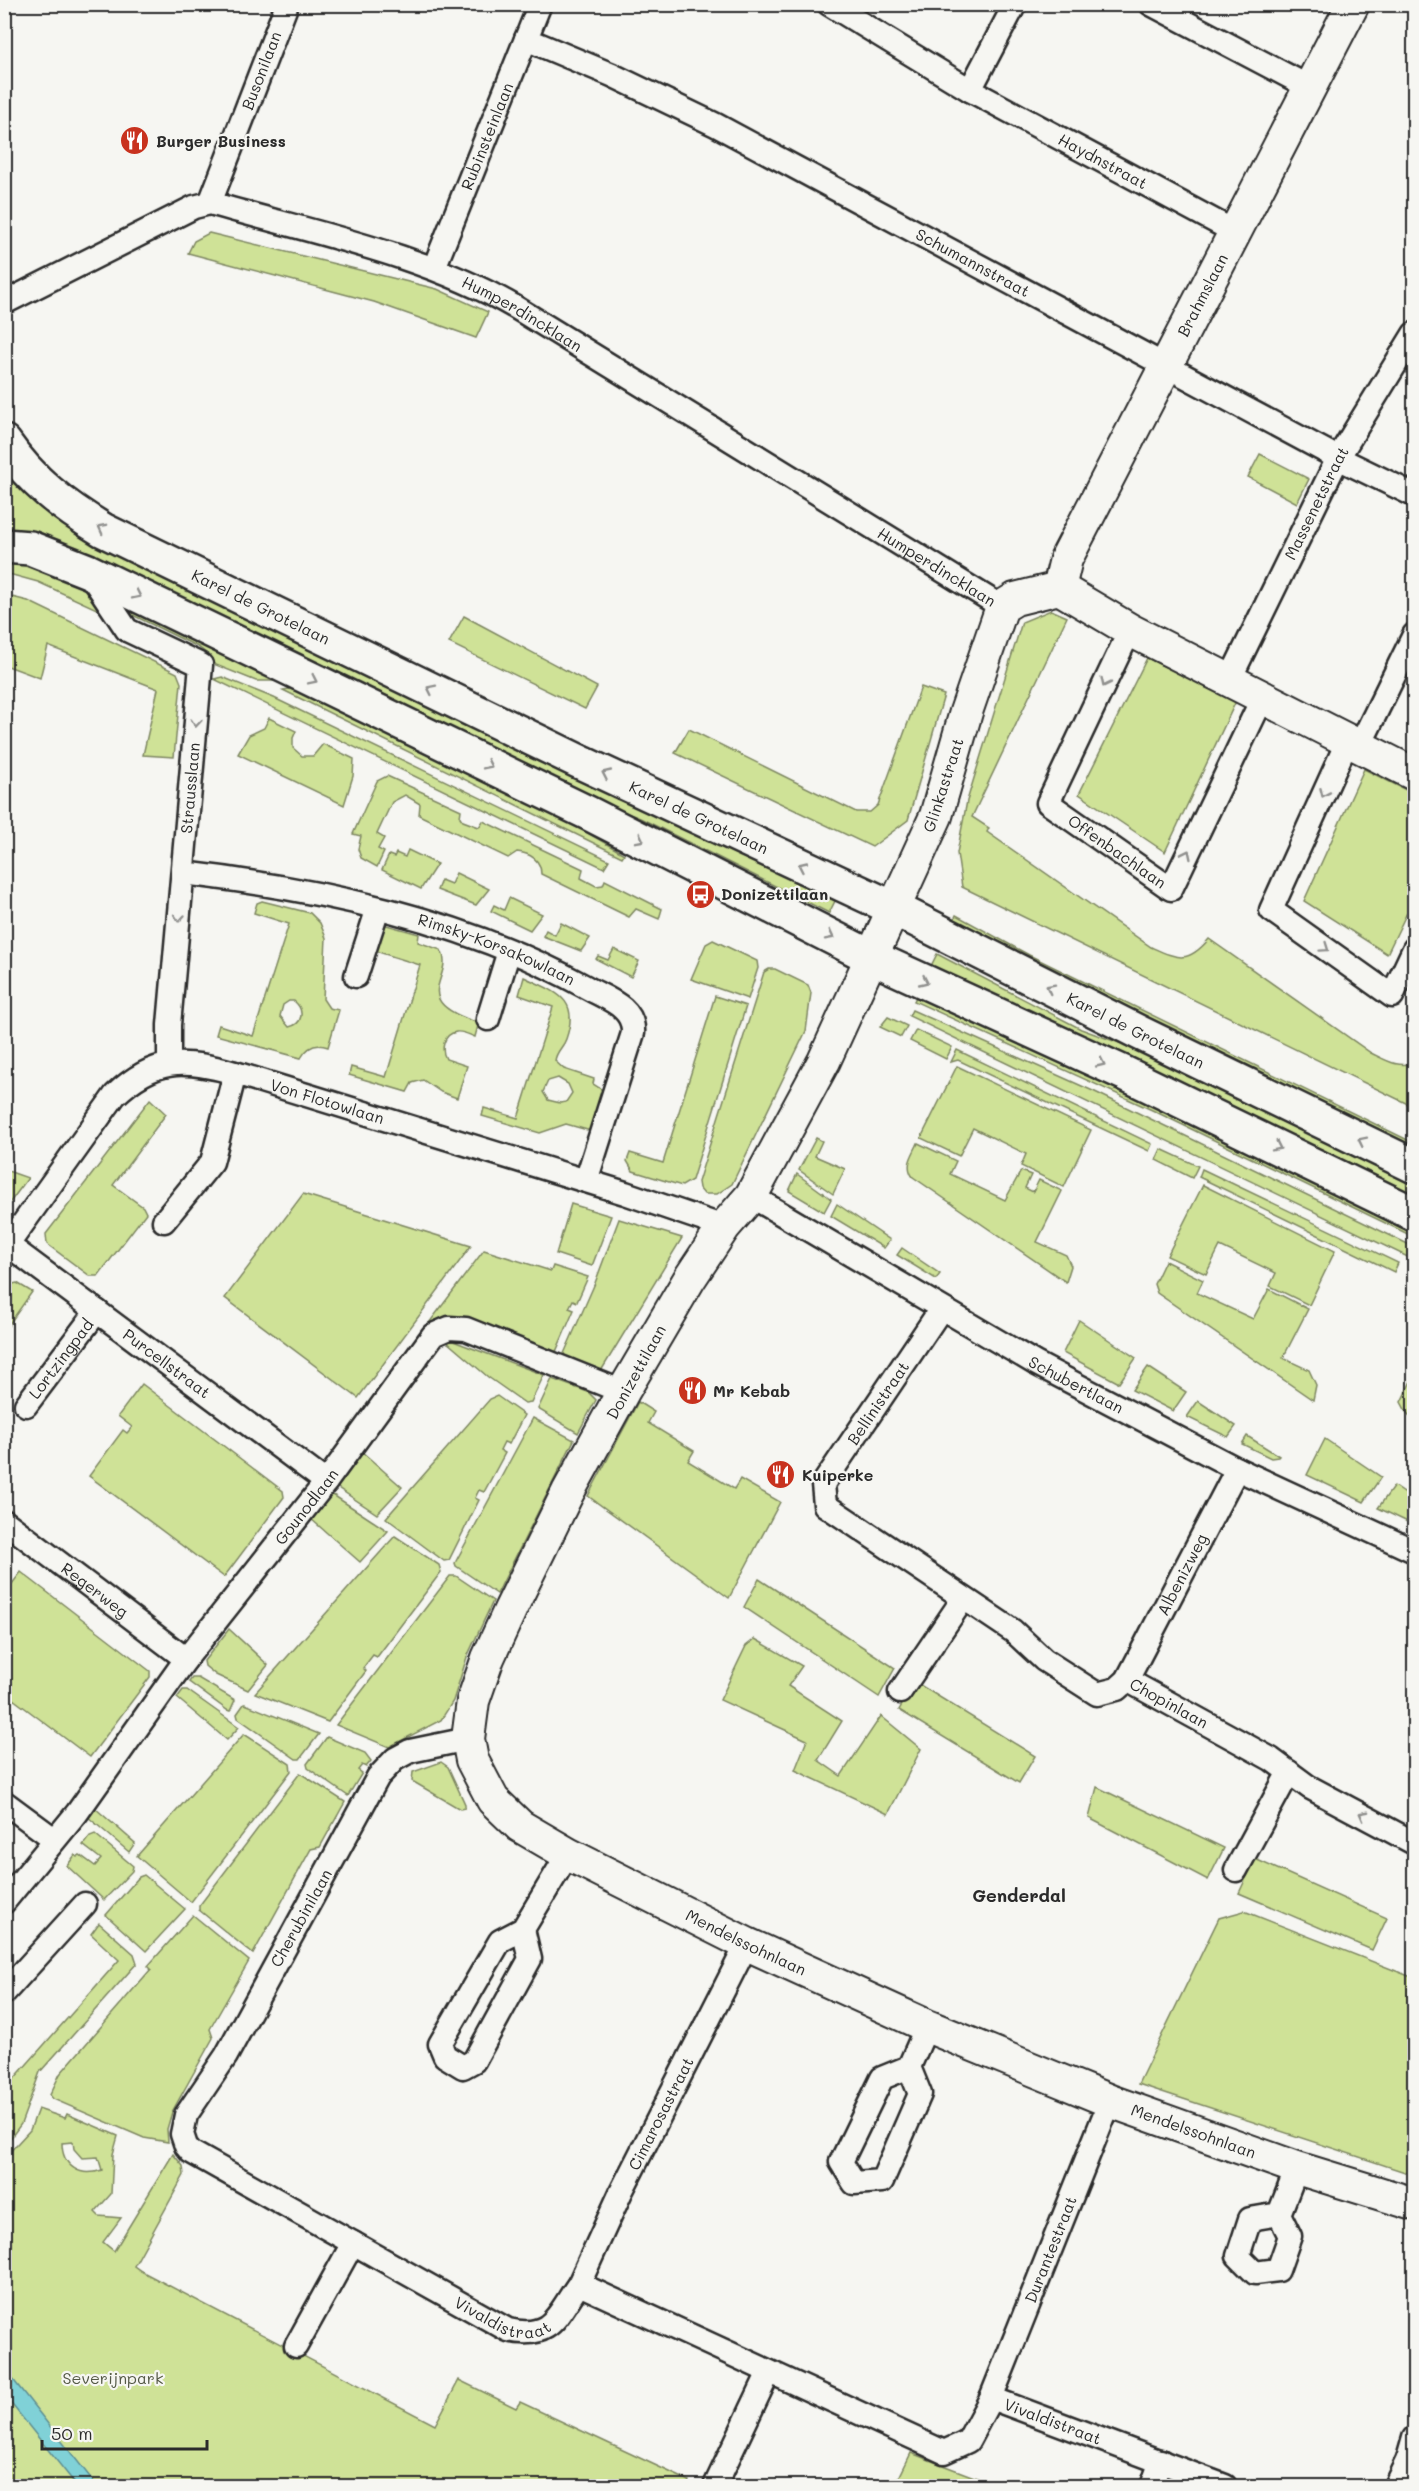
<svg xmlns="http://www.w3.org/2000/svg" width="1419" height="2491" viewBox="0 0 1419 2491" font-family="Mali,sans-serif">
  <rect width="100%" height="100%" fill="#f6f6f2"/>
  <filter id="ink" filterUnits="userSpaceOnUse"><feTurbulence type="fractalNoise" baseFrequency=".0167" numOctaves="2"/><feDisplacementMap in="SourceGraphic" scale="12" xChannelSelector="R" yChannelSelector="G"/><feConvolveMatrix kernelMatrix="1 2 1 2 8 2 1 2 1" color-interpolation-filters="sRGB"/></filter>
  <g filter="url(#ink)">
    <g fill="#cfe297" stroke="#7d8661" stroke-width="1.5" fill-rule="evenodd">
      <polygon points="209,233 437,289 488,312 476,338 374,302 188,253 194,241"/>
      <polygon points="1260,454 1309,479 1297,503 1248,477"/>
      <polygon points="4,467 837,897 829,913 640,818 576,794 5,534"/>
      <polygon points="5,560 32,564 85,586 103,612 38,582 5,573"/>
      <polygon points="4,595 28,601 177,673 181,683 174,757 143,755 158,689 48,646 40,678 5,665"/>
      <polygon points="123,603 277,681 256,681 211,663 206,653 198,647 120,609"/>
      <path d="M1051,610L1067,617L972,817L989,828L987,832L1151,947C1178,959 1188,964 1209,939L1371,1053C1386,1060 1397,1068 1414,1063V1107L962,887L957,853L967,801L1022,622Z"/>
      <polygon points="464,616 597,687 585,709 449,643"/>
      <polygon points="1147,658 1236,701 1165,852 1079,794"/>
      <polygon points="222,677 274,698 609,860 604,868 214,679"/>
      <polygon points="921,687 944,695 908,820 872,847 675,753 689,729 856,812 870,812 878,805"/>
      <polygon points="295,688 536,803 624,854 622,857 283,690"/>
      <polygon points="269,718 296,731 293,738 293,748 302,756 313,756 323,744 354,759 353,776 344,805 238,754 249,735 264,728"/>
      <polygon points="1364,769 1414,794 1414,898 1387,954 1304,901"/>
      <path d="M387,776L461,810L460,817L463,821L479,827L483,821L583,869L581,878L596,886L603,885L605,880L662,909L659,919L636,909L629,917L541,874C541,860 530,853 517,852L508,858L419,815L420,804L405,795L392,802L377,834L384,838L378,849L384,852L377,867L361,858L358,849L361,836L353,834L377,781Z"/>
      <polygon points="408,850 437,864 421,889 382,870 389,855 394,857 396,853 405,857"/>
      <polygon points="456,873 489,889 476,905 437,890 441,880 451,884"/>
      <polygon points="509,898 542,914 530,930 491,911 494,905 504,910"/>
      <path d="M262,901L310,913L320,923L326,938L323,999L329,1008L339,1010L328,1047C315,1042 307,1047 301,1058L216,1035L219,1025L253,1036L289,924L254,913L257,903ZM289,1001H294C305,1010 303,1024 289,1027L280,1016L283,1005Z"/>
      <polygon points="956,915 1029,955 1414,1143 1414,1153 952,924"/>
      <polygon points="561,923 590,938 581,951 543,936 546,930 555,935"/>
      <path d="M383,924L419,934L418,942L441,950C456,977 407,998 473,1021L480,1018L475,1037C470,1035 463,1031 456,1032C444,1034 440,1049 446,1059L467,1066L457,1098L441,1092L423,1080L412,1083L407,1092L349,1075L351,1067L386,1077L420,965L372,950Z"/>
      <polygon points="713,940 757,961 758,968 748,999 691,979 706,944"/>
      <polygon points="614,949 639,961 631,977 596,959 598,956 608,960"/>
      <polygon points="937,954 1081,1029 1169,1061 1414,1180 1414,1201 928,972"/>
      <polygon points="769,969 775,969 808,985 811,993 806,1031 732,1184 717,1194 704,1194 699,1188 698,1182 764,972"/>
      <path d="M524,977C554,992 581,997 566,1039C563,1048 556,1051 555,1061L564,1069L594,1079L593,1084L604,1091L591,1131L566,1124L540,1133L482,1116L484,1108L518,1118L553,1007L519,995ZM558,1078L568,1084L572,1093L566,1102L560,1103L548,1100L543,1092L548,1081Z"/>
      <polygon points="918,993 1414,1227 1414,1237 1152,1110 914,1001"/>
      <polygon points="715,996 746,1006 692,1180 682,1186 633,1171 627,1161 630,1153 663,1163"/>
      <polygon points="912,1010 1093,1091 1414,1247 1414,1260 909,1016"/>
      <polygon points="888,1017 907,1026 901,1037 880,1027"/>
      <polygon points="916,1030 952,1047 946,1059 910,1041"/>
      <polygon points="957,1050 1152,1144 1149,1151 958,1060 951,1062"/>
      <polygon points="957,1066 1091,1130 1064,1187 1021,1166 1026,1154 973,1128 959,1156 921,1138"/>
      <polygon points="150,1099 166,1114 113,1185 143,1207 146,1213 98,1276 90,1276 47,1244 46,1234"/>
      <polygon points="816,1138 822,1141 815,1156 845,1169 833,1194 799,1170"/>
      <path d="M918,1143L956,1161L950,1174L1005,1200L1021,1171L1031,1175L1025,1188L1033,1192L1039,1180L1062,1191L1037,1242L1066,1255L1071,1266L1066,1282L913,1177C904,1165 913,1155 918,1143Z"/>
      <polygon points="1161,1149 1198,1166 1192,1178 1156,1160"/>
      <polygon points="1202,1169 1398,1263 1394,1272 1199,1177"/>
      <polygon points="5,1170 28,1178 5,1209 4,1170"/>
      <polygon points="797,1174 831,1199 824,1212 789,1191"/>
      <polygon points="1203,1185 1335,1251 1309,1305 1270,1286 1276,1273 1220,1246 1206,1274 1167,1256"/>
      <polygon points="303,1194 471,1246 358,1398 225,1298"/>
      <polygon points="571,1204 611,1216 592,1266 556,1254"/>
      <polygon points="837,1204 890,1240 884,1248 831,1216"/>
      <polygon points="619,1219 682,1238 601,1371 563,1356 595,1283"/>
      <polygon points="902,1248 940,1274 936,1279 897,1255"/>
      <polygon points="484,1250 551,1271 553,1266 588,1277 577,1302 573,1300 569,1308 574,1310 555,1354 464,1318 453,1317 429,1323"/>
      <polygon points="1165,1261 1203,1280 1197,1293 1253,1319 1269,1289 1308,1309 1283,1358 1309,1370 1316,1385 1313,1400 1157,1293 1154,1284"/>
      <polygon points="17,1283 32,1292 5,1330 5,1289 8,1285"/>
      <polygon points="1079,1320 1136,1358 1119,1383 1063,1353"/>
      <polygon points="453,1341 544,1375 531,1402 525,1403 488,1377 447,1342"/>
      <polygon points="1148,1367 1186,1392 1173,1411 1132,1390"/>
      <polygon points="1413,1377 1414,1378 1414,1420 1407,1413 1401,1402"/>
      <polygon points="552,1379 588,1392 596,1400 578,1433 538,1409"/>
      <polygon points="142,1384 283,1491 284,1497 224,1577 89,1476 123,1430 127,1433 132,1427 118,1416"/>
      <polygon points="497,1396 524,1415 509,1444 504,1442 500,1450 505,1453 484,1492 479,1490 475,1498 479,1500 449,1560 444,1561 386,1518 490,1399"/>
      <polygon points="1198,1401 1236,1426 1228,1437 1187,1417"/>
      <polygon points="638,1402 654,1412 648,1423 694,1451 688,1461 734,1489 740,1479 780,1502 729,1598 588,1496"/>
      <polygon points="533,1418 574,1440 497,1594 456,1566 455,1563"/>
      <polygon points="1247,1436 1279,1456 1278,1457 1271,1458 1242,1444"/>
      <polygon points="1325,1439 1381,1477 1364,1502 1307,1475"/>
      <polygon points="361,1451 402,1487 377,1514 335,1486"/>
      <polygon points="1394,1486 1414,1500 1414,1525 1378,1508"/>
      <polygon points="330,1493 388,1531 360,1562 311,1519"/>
      <polygon points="395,1536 439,1565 441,1572 377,1657 373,1655 363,1668 366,1671 328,1722 255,1693"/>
      <polygon points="21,1572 150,1671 150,1677 90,1757 5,1693 5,1593"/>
      <polygon points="450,1576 456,1576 493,1601 467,1657 453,1701 441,1720 389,1747 336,1725"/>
      <polygon points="759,1579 895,1668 879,1697 744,1607"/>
      <polygon points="229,1629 268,1665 248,1690 216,1675 205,1666 204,1661"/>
      <polygon points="755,1639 802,1666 788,1686 842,1721 818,1760 841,1776 881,1716 921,1749 888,1814 795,1770 807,1740 720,1700 746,1646"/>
      <polygon points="192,1678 198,1678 235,1700 230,1711 227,1710 189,1682"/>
      <polygon points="915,1682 1035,1756 1019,1783 899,1710"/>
      <polygon points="183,1690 187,1690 239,1727 227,1740 177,1698"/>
      <polygon points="244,1704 245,1704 319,1734 300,1759 296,1759 238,1718 237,1714"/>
      <polygon points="244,1734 290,1764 291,1771 191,1902 137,1856"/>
      <polygon points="327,1737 365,1753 371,1761 366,1767 362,1765 358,1770 362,1773 348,1796 308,1768 307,1764"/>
      <polygon points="441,1762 448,1767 465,1804 465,1808 460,1809 412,1781 413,1772"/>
      <polygon points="300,1773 345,1802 320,1847 311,1849 253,1954 199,1910 199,1906"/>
      <polygon points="1097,1787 1224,1848 1208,1880 1089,1818"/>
      <polygon points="95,1808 135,1843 129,1852 88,1817"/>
      <polygon points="95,1834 133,1866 132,1871 104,1900 67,1866 75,1855 77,1857 80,1855 95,1866 101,1859 83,1845 90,1836"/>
      <polygon points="1255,1859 1387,1918 1372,1950 1239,1893"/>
      <polygon points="144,1875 185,1909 146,1951 106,1915 139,1877"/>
      <polygon points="1244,1911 1414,1978 1414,2175 1138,2084 1219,1918"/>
      <polygon points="193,1915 249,1961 210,2029 213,2038 172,2112 167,2129 168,2142 144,2138 53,2099 50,2095 60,2074 151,1969 148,1966"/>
      <polygon points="99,1923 134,1954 137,1963 40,2072 21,2124 9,2140 5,2136 5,2089 119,1960 91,1934"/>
      <path d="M38,2109L65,2118L67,2114L118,2136L113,2154L111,2194L95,2212L99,2216L121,2218L103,2242L114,2251L173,2154L183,2166L184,2175L134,2266L141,2271L435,2425L459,2380L516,2408L520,2402L689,2481L687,2486H9L4,2482V2158L30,2130ZM73,2142L74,2149L82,2158L98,2157L102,2170C80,2178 62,2166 62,2143Z"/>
      <polygon points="911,2453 990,2483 989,2486 895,2486"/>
    </g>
    <polygon fill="#80d1d7" stroke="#5e8f92" stroke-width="1.5" points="4,2368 97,2486 77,2486 5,2396"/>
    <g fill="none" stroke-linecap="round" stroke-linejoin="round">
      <defs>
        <g id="street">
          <path id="s1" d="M829,4L970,90L1235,232"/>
          <polyline points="1151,4 1309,87"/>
          <path id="s2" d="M526,39L612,75L716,125L1338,458L1414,495"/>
          <polyline points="970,90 1015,4"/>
          <path id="s3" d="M210,203L287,4"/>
          <path id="s4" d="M434,268L540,4"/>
          <path id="s5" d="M4,303L194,207L210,203C310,232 426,255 515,307L1002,607"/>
          <polyline points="89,573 127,630 201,665 169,1025 169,1063"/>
          <path id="s6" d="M1130,630L1048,803L1171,889L1263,697"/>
          <path id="s7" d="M1230,679L1338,458L1414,334"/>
          <polyline points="1348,740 1271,910 1392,996 1414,949"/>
          <polyline points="1360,745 1414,635"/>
          <path id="s8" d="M183,873C320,889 462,919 584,986C604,998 635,1006 633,1033L586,1181"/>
          <polyline points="356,976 378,908"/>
          <polyline points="488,1019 509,951"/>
          <path id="s9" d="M751,1196L1035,1363L1237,1469L1414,1551"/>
          <polyline points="164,1221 212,1162 235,1073"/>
          <path id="s10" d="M8,1245L326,1482"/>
          <path id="s11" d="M4,1250L115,1095C155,1057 184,1059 235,1073L625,1193L724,1227"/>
          <path id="s12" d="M941,1309L823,1484L825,1505L1013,1631L1044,1660L1097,1694L1117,1689L1127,1680L1237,1469"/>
          <path id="s13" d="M26,1405L97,1311"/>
          <path id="s14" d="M4,1521L186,1659"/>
          <path id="s15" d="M1127,1680L1271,1759L1309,1787L1414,1843"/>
          <polyline points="900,1692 963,1599"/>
          <path id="s16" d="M468,1739L410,1751L395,1759L378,1777L226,2056L186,2115L182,2134L186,2146L191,2152L508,2330C552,2340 556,2316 579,2284L944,2452L968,2441L991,2398L1225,2486"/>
          <polyline points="4,1802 54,1839"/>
          <polyline points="1236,1870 1289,1772"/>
          <path id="s17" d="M4,1902L77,1813L186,1659L326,1482L433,1335L449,1328L466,1329L623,1392"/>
          <polyline points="523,1929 500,1941 440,2044 445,2056 463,2067 474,2061 530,1959 523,1929 568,1854"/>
          <polyline points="4,1993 85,1904"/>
          <polyline points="909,2067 920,2094 882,2181 854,2183 841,2162 882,2078 909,2067 927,2026"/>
          <polyline points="1279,2214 1290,2236 1278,2270 1255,2273 1238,2256 1250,2219 1279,2214 1297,2168"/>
          <path id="s18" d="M579,2284L621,2192L747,1944"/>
          <polyline points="296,2346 353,2243"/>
          <path id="s19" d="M991,2398L1110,2101"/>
          <polyline points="1408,2459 1414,2438"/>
          <polyline points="715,2486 769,2372"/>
          <polyline points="1152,2486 1161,2461"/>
          <polyline points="1395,2486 1408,2459 1414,2461"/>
        </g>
        <g id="secondary">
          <path id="s20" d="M1059,588L1015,599L1002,607L966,712L936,816L824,1061L751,1196L724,1227L690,1278L623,1392L568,1492L511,1608L488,1658L473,1701L468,1739L472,1760L493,1800L520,1826L568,1854L747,1944L927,2026L1110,2101L1297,2168L1414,2204"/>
          <path id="s21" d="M1059,588L1066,559L1353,4"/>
          <polyline points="1059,588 1130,630 1414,774"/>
        </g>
        <g id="primary">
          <path id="s22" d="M4,442C32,482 62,505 103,530L578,761L893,908L1140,1033L1414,1166"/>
          <polyline points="4,546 30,548 88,571 588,813 871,957 1124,1073 1414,1214"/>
        </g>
      </defs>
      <use href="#street" stroke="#2b2b2b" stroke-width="27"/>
      <use href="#secondary" stroke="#2b2b2b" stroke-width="36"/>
      <use href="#primary" stroke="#2b2b2b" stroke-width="38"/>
      <use href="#street" stroke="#f6f6f2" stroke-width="22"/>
      <use href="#secondary" stroke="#f6f6f2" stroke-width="32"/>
      <use href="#primary" stroke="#f6f6f2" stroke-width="33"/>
    </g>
    <defs><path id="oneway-chevron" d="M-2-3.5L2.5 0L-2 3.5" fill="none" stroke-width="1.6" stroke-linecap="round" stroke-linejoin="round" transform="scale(1.5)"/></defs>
    <g stroke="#90908e">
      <use href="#oneway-chevron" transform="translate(102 528) rotate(-152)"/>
      <use href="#oneway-chevron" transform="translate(137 595) rotate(26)"/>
      <use href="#oneway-chevron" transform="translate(313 680) rotate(26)"/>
      <use href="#oneway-chevron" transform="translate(1105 683) rotate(116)"/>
      <use href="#oneway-chevron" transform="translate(431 689) rotate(-154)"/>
      <use href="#oneway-chevron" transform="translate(196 723) rotate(95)"/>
      <use href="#oneway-chevron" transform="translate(488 765) rotate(26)"/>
      <use href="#oneway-chevron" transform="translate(606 774) rotate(-155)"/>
      <use href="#oneway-chevron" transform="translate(1324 793) rotate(114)"/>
      <use href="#oneway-chevron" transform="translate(640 839) rotate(27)"/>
      <use href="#oneway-chevron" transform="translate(1187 854) rotate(-64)"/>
      <use href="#oneway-chevron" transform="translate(802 866) rotate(-155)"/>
      <use href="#oneway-chevron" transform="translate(179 918) rotate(95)"/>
      <use href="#oneway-chevron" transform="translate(830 936) rotate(27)"/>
      <use href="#oneway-chevron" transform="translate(1325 948) rotate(35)"/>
      <use href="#oneway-chevron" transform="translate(924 981) rotate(25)"/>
      <use href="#oneway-chevron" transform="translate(1050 988) rotate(-153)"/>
      <use href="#oneway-chevron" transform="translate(1101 1063) rotate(25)"/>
      <use href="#oneway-chevron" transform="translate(1362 1141) rotate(-154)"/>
      <use href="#oneway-chevron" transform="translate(1277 1147) rotate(26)"/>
      <use href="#oneway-chevron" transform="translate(1363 1815) rotate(-152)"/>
    </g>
  </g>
  <defs>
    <symbol id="restaurant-disc" viewBox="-11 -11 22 22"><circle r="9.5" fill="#c8321e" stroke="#f6f6f2"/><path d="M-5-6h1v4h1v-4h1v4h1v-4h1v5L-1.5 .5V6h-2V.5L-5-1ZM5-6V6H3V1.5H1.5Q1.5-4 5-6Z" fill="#fff"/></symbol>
    <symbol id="bus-disc" viewBox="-11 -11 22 22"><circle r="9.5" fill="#c8321e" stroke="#f6f6f2"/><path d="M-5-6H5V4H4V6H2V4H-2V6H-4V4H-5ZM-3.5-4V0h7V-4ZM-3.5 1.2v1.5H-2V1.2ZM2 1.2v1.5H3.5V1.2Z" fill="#fff"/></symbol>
  </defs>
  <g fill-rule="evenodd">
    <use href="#restaurant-disc" x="118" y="124" width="33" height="33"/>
    <use href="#bus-disc" x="684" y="878" width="33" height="33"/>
    <use href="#restaurant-disc" x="676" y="1374" width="33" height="33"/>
    <use href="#restaurant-disc" x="764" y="1458" width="33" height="33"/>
  </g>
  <g text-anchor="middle" stroke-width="4.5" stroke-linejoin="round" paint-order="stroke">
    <g font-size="16" fill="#2b2b2b" stroke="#f6f6f2">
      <text dy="6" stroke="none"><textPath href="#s3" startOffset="142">Busonilaan</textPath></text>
      <text dy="6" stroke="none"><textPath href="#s4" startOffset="142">Rubinsteinlaan</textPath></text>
      <text dy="6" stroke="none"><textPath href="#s1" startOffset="316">Haydnstraat</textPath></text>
      <text dy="6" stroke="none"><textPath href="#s2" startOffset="500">Schumannstraat</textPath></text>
      <text dy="6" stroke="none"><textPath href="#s21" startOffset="327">Brahmslaan</textPath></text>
      <text dy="6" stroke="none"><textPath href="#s5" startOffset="562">Humperdincklaan</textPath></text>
      <text dy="6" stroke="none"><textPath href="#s7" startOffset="196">Massenetstraat</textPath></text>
      <text dy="6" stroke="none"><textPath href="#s5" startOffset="1048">Humperdincklaan</textPath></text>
      <text dy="6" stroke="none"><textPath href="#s22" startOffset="309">Karel de Grotelaan</textPath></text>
      <text transform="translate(943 785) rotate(-72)" y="6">Glinkastraat</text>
      <text transform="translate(190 788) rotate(-85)" y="6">Strausslaan</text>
      <text dy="6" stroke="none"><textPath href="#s22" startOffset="795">Karel de Grotelaan</textPath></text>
      <text dy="6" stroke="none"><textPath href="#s6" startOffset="276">Offenbachlaan</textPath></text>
      <text dy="6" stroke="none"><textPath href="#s8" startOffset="324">Rimsky-Korsakowlaan</textPath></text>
      <text dy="6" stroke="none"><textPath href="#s22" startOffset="1281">Karel de Grotelaan</textPath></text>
      <text dy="6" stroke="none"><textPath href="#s11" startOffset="417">Von Flotowlaan</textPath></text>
      <text dy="6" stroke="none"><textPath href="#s13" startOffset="58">Lortzingpad</textPath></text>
      <text dy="6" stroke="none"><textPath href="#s10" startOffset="198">Purcellstraat</textPath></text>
      <text transform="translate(636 1372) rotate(-61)" y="6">Donizettilaan</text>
      <text dy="6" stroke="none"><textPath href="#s9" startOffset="376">Schubertlaan</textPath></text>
      <text transform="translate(878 1403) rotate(-56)" y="6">Bellinistraat</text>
      <text dy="6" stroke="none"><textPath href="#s17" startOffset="498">Gounodlaan</textPath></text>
      <text dy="6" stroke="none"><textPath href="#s12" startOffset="717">Albenizweg</textPath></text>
      <text dy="6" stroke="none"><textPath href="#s14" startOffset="114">Regerweg</textPath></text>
      <text dy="6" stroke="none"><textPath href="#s15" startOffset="48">Chopinlaan</textPath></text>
      <text transform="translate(301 1918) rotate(-61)" y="6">Cherubinilaan</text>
      <text dy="6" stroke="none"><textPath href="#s20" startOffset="1678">Mendelssohnlaan</textPath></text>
      <text dy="6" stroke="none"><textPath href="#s18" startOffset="189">Cimarosastraat</textPath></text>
      <text dy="6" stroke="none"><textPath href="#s20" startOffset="2164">Mendelssohnlaan</textPath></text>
      <text dy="6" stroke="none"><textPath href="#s19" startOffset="160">Durantestraat</textPath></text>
      <text dy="6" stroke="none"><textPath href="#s16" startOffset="885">Vivaldistraat</textPath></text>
      <text dy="6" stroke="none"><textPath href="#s16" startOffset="1530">Vivaldistraat</textPath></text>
    </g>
    <g font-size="16" font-weight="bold" fill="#2b2b2b" stroke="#f6f6f2" text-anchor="start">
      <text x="156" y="147">Burger Business</text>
      <text x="721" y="900">Donizettilaan</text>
      <text x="713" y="1397">Mr Kebab</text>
      <text x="802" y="1481">Kuiperke</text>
    </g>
    <g font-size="16" fill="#545946" stroke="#f6f6f2">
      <text x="113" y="2384">Severijnpark</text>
    </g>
    <g font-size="18" font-weight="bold" fill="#2b2b2b" stroke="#f6f6f2">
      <text x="1019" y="1902">Genderdal</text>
    </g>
  </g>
  <rect width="1419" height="2491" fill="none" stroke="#f6f6f2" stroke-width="24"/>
  <rect x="12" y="12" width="1395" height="2467" fill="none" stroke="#2b2b2b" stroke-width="2" filter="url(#ink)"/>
  <path d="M42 2440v9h165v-9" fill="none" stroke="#2b2b2b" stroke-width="3"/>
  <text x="51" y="2440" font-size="18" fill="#2b2b2b" stroke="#f6f6f2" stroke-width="4.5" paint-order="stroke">50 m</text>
</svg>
